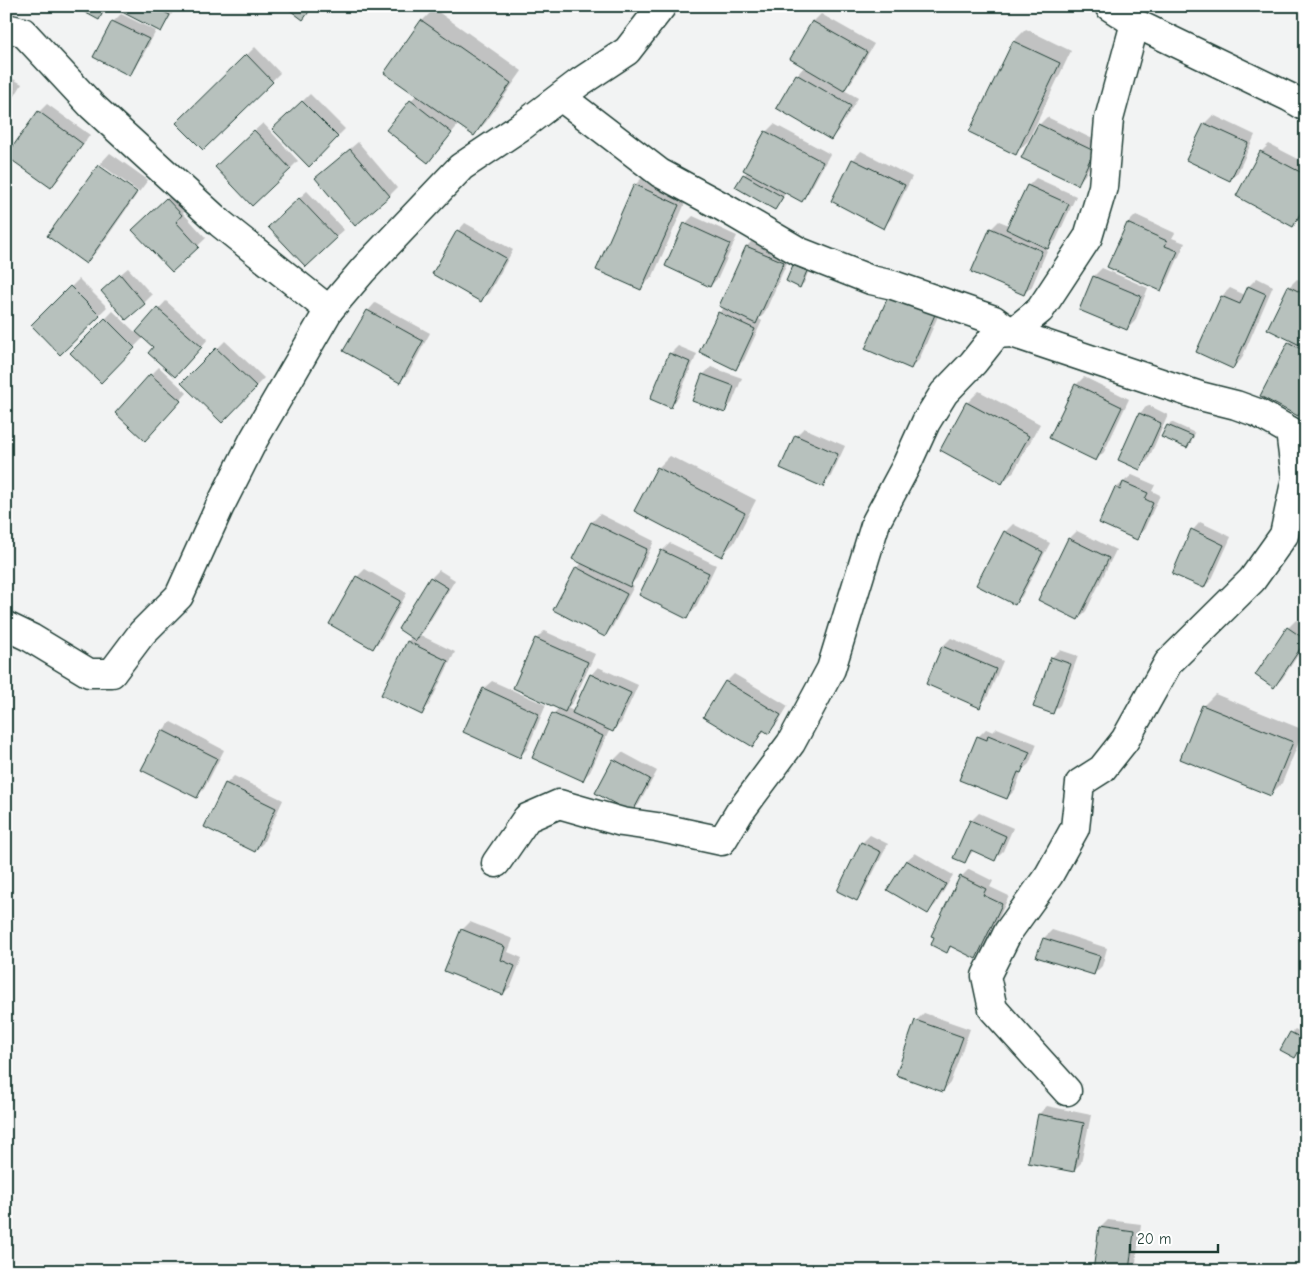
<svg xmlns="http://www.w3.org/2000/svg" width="1312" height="1277" viewBox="0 0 1312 1277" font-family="'Comic Neue',sans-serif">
  <rect width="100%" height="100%" fill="#f2f3f3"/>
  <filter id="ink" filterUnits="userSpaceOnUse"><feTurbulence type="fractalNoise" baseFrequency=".02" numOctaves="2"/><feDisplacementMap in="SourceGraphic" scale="10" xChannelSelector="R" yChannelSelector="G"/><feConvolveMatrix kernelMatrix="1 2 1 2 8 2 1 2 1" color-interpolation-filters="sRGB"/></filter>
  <g filter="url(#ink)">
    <g fill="#0003">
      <polygon points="76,6 109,6 99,18"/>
      <polygon points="127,6 162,6 173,12 161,31"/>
      <polygon points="434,9 522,71 486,122 474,134 459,124 428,161 411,101 417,94 422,21"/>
      <polygon points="121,14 156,31 137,66 129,74 113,22"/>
      <polygon points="821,14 874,44 852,81 844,90 858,98 838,131 830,139 777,108 797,75 805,66 792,59 813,22"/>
      <polygon points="1026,29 1071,51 1028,141 1016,153 971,132 1014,41"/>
      <polygon points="255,47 280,73 203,148 178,123"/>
      <polygon points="6,75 22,84 6,111"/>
      <polygon points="310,94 345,129 309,165 274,129"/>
      <polygon points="47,104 90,135 59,179 51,187 39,112"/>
      <polygon points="1213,115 1255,135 1238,172 1230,180 1188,159 1205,123"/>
      <polygon points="1047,117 1101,143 1085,175 1078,183 1039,125"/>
      <polygon points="263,123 298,161 290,169 224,159"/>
      <polygon points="774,124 830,154 809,192 801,200 786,192 778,205 744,175 748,171 745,169 766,132"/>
      <polygon points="358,142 397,188 389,196 324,171"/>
      <polygon points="1269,144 1306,163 1306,208 1301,217 1293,225 1238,196 1261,152"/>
      <polygon points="861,151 912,177 891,219 883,227 832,201 854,159"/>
      <polygon points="110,153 148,180 139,192 100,164"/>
      <polygon points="99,165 99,167 137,194 98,250 86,262 49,235"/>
      <polygon points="647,173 690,192 653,276 641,288 635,185"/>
      <polygon points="1036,178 1076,196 1056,240 1048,248 1032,286 1024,294 991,229 999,221 1009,225 1028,186"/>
      <polygon points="175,191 189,206 183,213 206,238 172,271 142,222"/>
      <polygon points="307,191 344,230 336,237 277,219"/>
      <polygon points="1136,215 1175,233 1172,238 1185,243 1168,281 1160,289 1109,266 1128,223"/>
      <polygon points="693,216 737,236 718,278 710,286 685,224"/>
      <polygon points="465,223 513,250 489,293 481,300 458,231"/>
      <polygon points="755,238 791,254 764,314 759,319 762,321 744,360 736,368 719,313 724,308 721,306 747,246"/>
      <polygon points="798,262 810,267 804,283 800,286 794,266"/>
      <polygon points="128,268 152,295 144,303 110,283"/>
      <polygon points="1102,268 1148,288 1135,321 1127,329 1080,309 1094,276"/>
      <polygon points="1257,278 1273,286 1241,360 1233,367 1197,351 1222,296 1230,288 1245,295 1249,286"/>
      <polygon points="79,279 107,307 60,353 33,325"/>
      <polygon points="1297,279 1306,284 1306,407 1298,415 1289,343 1292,340 1289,287"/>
      <polygon points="166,301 208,339 183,368 144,337 101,381 72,353 113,311 136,333"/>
      <polygon points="944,302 919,360 911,368 867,349"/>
      <polygon points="375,303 430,333 408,374 400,381 368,311"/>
      <polygon points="225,341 264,378 222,421 183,383"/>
      <polygon points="678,346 697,354 678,398 671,406 670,354"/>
      <polygon points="159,367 187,393 153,431 151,375"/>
      <polygon points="711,367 742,378 732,403 724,411 703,375"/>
      <polygon points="1084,377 1129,399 1104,452 1096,460 1076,385"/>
      <polygon points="979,391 1040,424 1014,471 1002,483 967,403"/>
      <polygon points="1148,405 1168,415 1148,460 1140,468 1120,459 1140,413"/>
      <polygon points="1171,422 1195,433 1191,443 1187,447 1168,426"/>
      <polygon points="804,428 845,446 830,478 822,486 796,436"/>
      <polygon points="670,456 756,500 734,543 722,555 658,468"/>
      <polygon points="1132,475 1155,485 1152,491 1160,495 1144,530 1137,538 1116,488"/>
      <polygon points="600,514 654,541 637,578 631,584 634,586 612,628 604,636 577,568 582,563 592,522"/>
      <polygon points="1200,522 1231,537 1212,579 1204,587 1193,530"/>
      <polygon points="1013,524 1050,543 1022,596 1014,604 1005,532"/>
      <polygon points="1077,531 1116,550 1086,611 1078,619 1069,539"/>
      <polygon points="670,543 716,565 695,609 687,617 662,551"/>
      <polygon points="365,569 407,593 381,640 373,648 357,577"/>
      <polygon points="439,570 455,580 424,631 420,635 455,652 429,705 422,713 408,641 412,637 431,578"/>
      <polygon points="1296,620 1306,627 1306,643 1282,679 1274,686 1288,628"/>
      <polygon points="544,631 595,654 573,702 567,708 574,711 591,675 598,667 638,685 621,723 613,730 610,729 590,772 583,779 553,714 559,708 536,639"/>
      <polygon points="951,638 1003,661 987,698 979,706 943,646"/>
      <polygon points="1060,650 1078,656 1060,705 1052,713 1052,657"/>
      <polygon points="734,674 788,706 777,724 769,732 765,730 753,745 726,682"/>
      <polygon points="492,681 546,705 527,749 519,757 484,688"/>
      <polygon points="1215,694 1304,730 1282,783 1270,795 1203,706"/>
      <polygon points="171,722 224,750 204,789 196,797 143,769 163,730"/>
      <polygon points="997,728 1037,744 1029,764 1022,770 1015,790 1007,798 978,737 986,729 993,732"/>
      <polygon points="622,752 657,771 639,804 632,812 614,760"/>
      <polygon points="234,776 283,800 263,843 255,851 226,784"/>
      <polygon points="979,813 1013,828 1003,851 995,859 974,850 964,862 971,821"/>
      <polygon points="870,835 888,844 864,891 856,899 862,843"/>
      <polygon points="915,853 953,875 936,904 928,912 907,860"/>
      <polygon points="969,869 993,881 990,887 1009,896 984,949 976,957 952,946 947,951 961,877"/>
      <polygon points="470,922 513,939 508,952 522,958 511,986 503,994 462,930"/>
      <polygon points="1052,930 1107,948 1102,966 1094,974 1044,938"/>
      <polygon points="924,1013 970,1029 950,1083 943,1091 916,1021"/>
      <polygon points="1295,1029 1306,1035 1306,1039 1295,1057 1291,1033"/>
      <polygon points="1047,1106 1091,1115 1081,1163 1073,1171 1039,1114"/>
      <polygon points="1108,1220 1141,1224 1136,1262 1140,1263 1139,1271 1094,1271 1100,1228"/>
    </g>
    <g fill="#b7c1bd" stroke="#1f3d34">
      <polygon points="73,6 106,6 99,20"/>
      <polygon points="125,6 152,6 170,15 161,32 122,12"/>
      <polygon points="288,6 313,6 303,20 287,8"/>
      <polygon points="421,20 511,83 474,136 384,73"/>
      <polygon points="112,21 149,39 130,76 93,57"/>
      <polygon points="812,21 867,52 844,91 790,59"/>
      <polygon points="1013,41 1060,63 1016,155 969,132"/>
      <polygon points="246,54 273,82 203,150 176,123"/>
      <polygon points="796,74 851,106 831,140 776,108"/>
      <polygon points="6,87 15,92 6,107"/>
      <polygon points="410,100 452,133 428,163 386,130"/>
      <polygon points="302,101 338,137 309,167 272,129"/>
      <polygon points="38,111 83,144 51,188 6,156"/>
      <polygon points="1204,123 1248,143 1230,181 1186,160"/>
      <polygon points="1038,124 1094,151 1078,185 1021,158"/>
      <polygon points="254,130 291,169 252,206 215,167"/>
      <polygon points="765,131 823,162 802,202 743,170"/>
      <polygon points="350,149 390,196 355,226 315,178"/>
      <polygon points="1260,151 1306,175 1306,203 1293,227 1236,196"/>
      <polygon points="852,159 905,185 884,229 831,201"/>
      <polygon points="98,165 137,192 86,264 47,236"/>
      <polygon points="743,174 783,197 775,210 735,187"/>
      <polygon points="634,184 679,205 641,290 596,270"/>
      <polygon points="1027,185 1069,204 1048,249 1006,229"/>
      <polygon points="166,198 182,215 176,222 199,247 172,272 132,230"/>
      <polygon points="299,198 337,238 306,267 268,227"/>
      <polygon points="684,223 730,244 710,287 665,266"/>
      <polygon points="1127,223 1167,241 1165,246 1178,251 1161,291 1107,267"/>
      <polygon points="990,228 1042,251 1024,295 971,272"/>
      <polygon points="457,230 506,258 481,302 432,274"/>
      <polygon points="746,246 784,262 756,324 719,306"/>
      <polygon points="793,265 807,271 800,288 786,281"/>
      <polygon points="120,274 145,304 126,320 101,291"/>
      <polygon points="1093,276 1141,296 1127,330 1079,310"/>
      <polygon points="70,286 100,316 60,355 31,325"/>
      <polygon points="1248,286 1266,294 1233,369 1196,352 1221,296 1240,304"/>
      <polygon points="1288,286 1306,295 1306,348 1267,329"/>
      <polygon points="891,290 937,310 911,369 865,349"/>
      <polygon points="157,308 202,347 175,377 148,353 153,347 136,332"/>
      <polygon points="367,310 423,341 400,383 343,351"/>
      <polygon points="718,312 755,329 736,370 699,352"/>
      <polygon points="105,318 135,348 101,383 70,353"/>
      <polygon points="1288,342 1306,352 1306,402 1298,416 1260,396"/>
      <polygon points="216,348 257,387 222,423 181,383"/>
      <polygon points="669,353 690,362 671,408 650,399"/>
      <polygon points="150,374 181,401 145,441 115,413"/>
      <polygon points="702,374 734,386 725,413 692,401"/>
      <polygon points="1075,384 1122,407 1096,461 1049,438"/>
      <polygon points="966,402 1029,436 1002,484 940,450"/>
      <polygon points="1139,413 1161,423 1140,470 1118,460"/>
      <polygon points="1167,425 1193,436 1187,448 1161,437"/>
      <polygon points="795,435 838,454 823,487 780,468"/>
      <polygon points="657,467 745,513 722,557 634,511"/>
      <polygon points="1123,482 1148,493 1145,499 1153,503 1137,540 1099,523 1115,487 1120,490"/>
      <polygon points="591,522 647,549 630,587 572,559"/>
      <polygon points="1191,529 1224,545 1204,588 1172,574"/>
      <polygon points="1004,531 1043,552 1015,605 976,585"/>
      <polygon points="1068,538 1109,558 1078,620 1038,600"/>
      <polygon points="661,550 709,573 687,619 639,595"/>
      <polygon points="576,567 627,594 605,637 553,610"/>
      <polygon points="356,576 400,601 373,649 329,624"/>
      <polygon points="430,577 448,588 416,641 398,629"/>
      <polygon points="1287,627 1306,640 1274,688 1255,675"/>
      <polygon points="535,638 588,662 565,712 513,688"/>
      <polygon points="407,641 448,661 422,715 381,695"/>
      <polygon points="942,646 996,669 980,708 926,684"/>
      <polygon points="1051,657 1071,664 1053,714 1033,707"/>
      <polygon points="590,674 631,693 613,732 572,713"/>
      <polygon points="725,681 781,715 769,734 763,730 753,747 703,717"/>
      <polygon points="483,688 539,714 520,758 463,732"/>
      <polygon points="1202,705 1293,742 1271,796 1180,759"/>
      <polygon points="552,713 603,736 583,781 532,758"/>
      <polygon points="162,730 217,758 197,798 141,770"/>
      <polygon points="988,735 1030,752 1021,773 1018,772 1007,799 959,780 977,736 987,740"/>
      <polygon points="613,759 650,779 632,813 595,793"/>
      <polygon points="225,783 276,808 255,852 204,827"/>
      <polygon points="970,820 1006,836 995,861 971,850 965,863 953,858"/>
      <polygon points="861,842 881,852 857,901 837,891"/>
      <polygon points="906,860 946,884 928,914 887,890"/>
      <polygon points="960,876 986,889 983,895 1002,904 976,959 950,946 947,953 931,945 934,937 931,936"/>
      <polygon points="461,929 505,947 501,960 515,966 503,995 444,971"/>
      <polygon points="1043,938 1100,956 1094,975 1036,957"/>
      <polygon points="915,1020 963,1037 943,1092 896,1075"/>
      <polygon points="1290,1032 1305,1040 1295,1058 1280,1050"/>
      <polygon points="1038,1114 1084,1123 1074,1172 1028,1163"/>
      <polygon points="1099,1227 1134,1232 1129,1270 1133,1271 1093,1271"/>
    </g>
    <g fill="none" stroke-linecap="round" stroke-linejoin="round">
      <defs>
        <g id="minor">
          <polyline points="1109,6 1135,23 1289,97 1306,107"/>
          <polyline points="6,28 23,32 92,106 220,223 329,310"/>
          <polyline points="561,97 660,173 723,207 800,252 871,280 893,285 994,320 1012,333 1200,396 1236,405 1258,413 1290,431 1306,448"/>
          <polyline points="6,626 31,638 89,673 112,673 142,633 179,596 219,508 254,439 329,310 363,270 461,167 522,126 580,82 627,51 662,6"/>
          <polyline points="496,863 527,818 559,804 622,822 657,827 722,841 739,813 791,743 831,669 876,522 905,468 926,422 944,393 973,363 996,334 1012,333 1040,310 1088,237 1103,187 1109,119 1135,23"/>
          <polyline points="1067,1091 993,1009 986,976 1008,932 1049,875 1075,828 1080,783 1102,769 1125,740 1168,663 1252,580 1284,535 1296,478 1290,431"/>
        </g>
      </defs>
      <use href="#minor" stroke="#1f3d34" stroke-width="31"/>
      <use href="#minor" stroke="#fff" stroke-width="28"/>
    </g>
  </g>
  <rect width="1312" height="1277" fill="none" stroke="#fff" stroke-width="25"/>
  <rect x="12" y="12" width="1287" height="1252" fill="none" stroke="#1f3d34" stroke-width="2" filter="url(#ink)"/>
  <path d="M1130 1244v8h88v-8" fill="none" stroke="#1f3d34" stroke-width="2.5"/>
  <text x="1137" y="1244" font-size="15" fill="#1f3d34" stroke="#ffffff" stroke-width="4" paint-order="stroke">20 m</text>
</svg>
